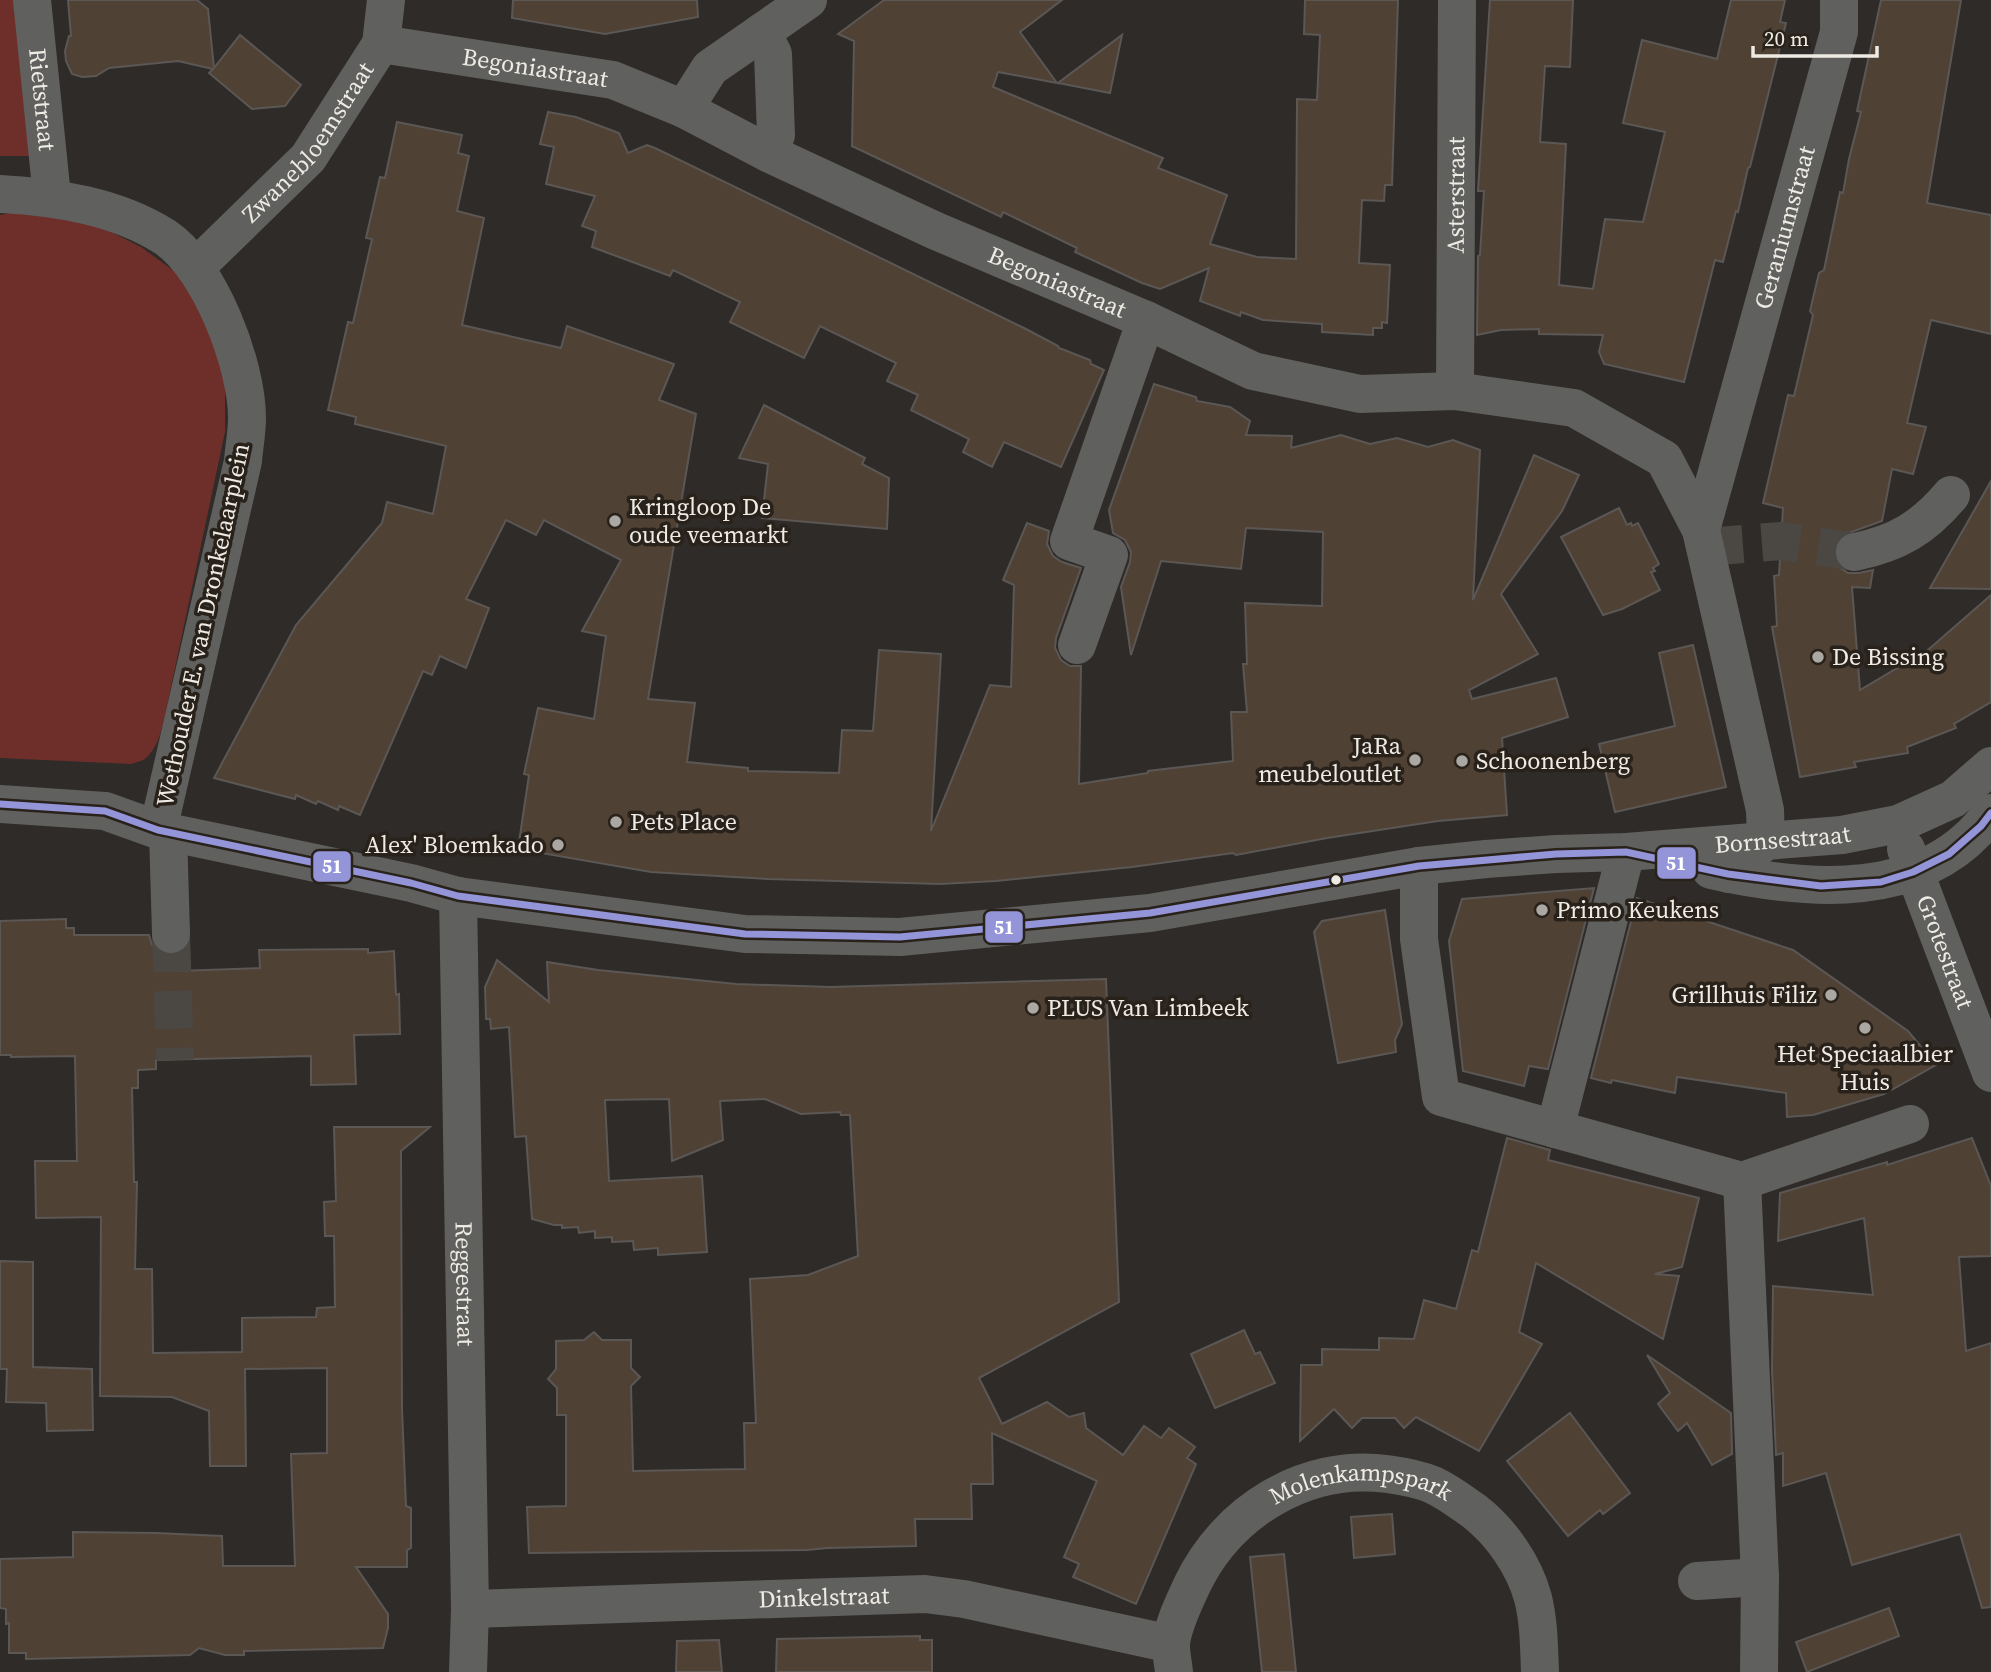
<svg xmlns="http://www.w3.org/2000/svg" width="1991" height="1672" viewBox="0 0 1991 1672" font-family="'Source Serif 4',serif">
  <rect width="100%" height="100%" fill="#2e2b28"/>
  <g fill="#6e2f2b">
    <polygon points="0,0 20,0 31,156 0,156"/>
    <path d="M19,212L91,222L141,247L174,271L206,317L225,382V432L168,701C164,718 161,744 147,757C144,761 136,762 131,764L0,758V215Z"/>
  </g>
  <g fill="#504135" stroke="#5b5755" stroke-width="2">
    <polygon points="68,0 197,0 208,9 214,68 240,35 301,85 285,106 252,109 209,73 213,69 178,61 109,68 96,76 82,77 72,74 66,61 65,51 69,36 71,36"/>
    <polygon points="513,0 697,0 698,17 605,34 512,18"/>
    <polygon points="884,0 1062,0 1020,32 1057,83 998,72 993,87 1163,158 1158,168 1227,195 1210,244 1257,257 1296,259 1297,99 1317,100 1320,35 1304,34 1305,0 1398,0 1392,185 1385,185 1384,201 1362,200 1359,263 1390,265 1387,323 1382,322 1382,328 1373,328 1373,335 1322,332 1322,324 1263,320 1241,312 1240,316 1200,301 1209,268 1160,289 1142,283 1075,252 1077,248 1003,212 1001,217 852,146 854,41 838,34"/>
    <polygon points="1490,0 1573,0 1570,67 1545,66 1540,142 1566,144 1559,285 1593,289 1605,219 1643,222 1665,132 1623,123 1642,40 1717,59 1731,0 1785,0 1780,22 1786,23 1750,167 1748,168 1738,212 1736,211 1723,262 1715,260 1684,382 1604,364 1599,352 1603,335 1539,334 1539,329 1501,330 1477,335 1478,256 1480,255 1484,191 1478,191"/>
    <polygon points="1881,0 1961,0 1927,203 1991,215 1991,334 1931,320 1907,423 1926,427 1913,474 1892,469 1882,521 1840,536 1834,545 1834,556 1839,567 1848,573 1859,573 1873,570 1870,588 1852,587 1860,690 1929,649 1991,595 1991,702 1954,724 1956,728 1907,747 1908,753 1854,762 1856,767 1800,777 1772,627 1777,626 1774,576 1779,575 1783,508 1763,503 1788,395 1794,396 1813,315 1810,311 1819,273 1824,270 1840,192 1843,193 1849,159 1861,112 1857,111"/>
    <polygon points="1122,35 1110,93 1058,83"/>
    <polygon points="548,112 576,117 619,133 628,153 647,145 655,148 1026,329 1058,346 1059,348 1090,360 1091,364 1104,370 1061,467 1004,442 992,467 963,452 969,439 911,410 918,395 887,381 896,363 820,326 804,358 730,322 740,302 673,270 670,276 592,247 596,231 582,226 595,196 546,184 554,147 540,144"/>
    <polygon points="397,122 462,135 458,153 469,156 457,211 484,218 462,325 561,348 567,326 674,364 659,400 696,414 648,699 695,703 687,762 748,768 748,771 839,773 842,730 873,731 879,650 941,654 931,831 990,685 1011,687 1014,585 1003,580 1027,523 1049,531 1047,544 1053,556 1062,562 1081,568 1056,638 1055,648 1061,660 1070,666 1081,666 1079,784 1148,773 1148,771 1233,761 1231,712 1247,712 1243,664 1247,664 1245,603 1322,606 1323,532 1246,528 1241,569 1161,561 1131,655 1121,587 1130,562 1131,552 1125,540 1113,533 1109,510 1154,384 1196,397 1197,401 1230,407 1250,421 1246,435 1292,436 1291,448 1341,435 1370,444 1397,438 1428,447 1453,440 1480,450 1473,600 1534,455 1579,475 1562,511 1501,594 1538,654 1469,690 1472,699 1556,678 1568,717 1502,738 1507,815 1438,821 1327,838 1236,855 1233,853 1132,867 996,881 940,884 768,879 651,872 518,849 529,775 524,774 538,708 594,719 606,636 582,631 621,560 544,520 536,535 506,520 466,599 489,608 466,668 440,656 432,675 423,671 360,815 339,806 338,810 318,801 316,804 296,795 295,799 214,778 296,625 382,523 387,502 433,514 446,446 355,424 356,417 328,410 348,322 353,323 372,239 366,238 380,177 385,178"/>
    <polygon points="764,405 865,458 862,464 889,478 887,529 762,518 768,464 739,458"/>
    <polygon points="1991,481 1991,589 1930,588"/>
    <polygon points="1619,508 1627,525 1631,523 1632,526 1638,523 1659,564 1653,568 1655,571 1651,572 1660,590 1622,609 1603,615 1561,537"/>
    <polygon points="1693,645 1726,787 1615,812 1599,744 1675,726 1659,653"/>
    <polygon points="1594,888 1548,1069 1529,1066 1524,1086 1463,1071 1449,941 1462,899"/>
    <polygon points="1637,898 1793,950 1908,1031 1936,1065 1884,1094 1813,1115 1787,1117 1786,1093 1677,1077 1675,1093 1612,1080 1611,1083 1591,1078"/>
    <polygon points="1385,910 1402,1024 1395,1040 1396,1052 1338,1063 1314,932 1322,921"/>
    <polygon points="66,919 66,928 74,928 74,935 149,935 152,945 160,953 171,956 178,954 177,971 260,968 259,950 368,949 368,953 394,951 396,995 399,994 400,1034 354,1035 356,1084 311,1085 311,1056 156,1060 156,1069 138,1070 138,1088 132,1088 134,1182 137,1182 135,1269 152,1269 153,1353 242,1352 242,1318 316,1317 317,1308 335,1307 334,1236 325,1236 324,1202 336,1201 334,1127 430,1127 401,1151 402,1409 406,1506 411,1508 411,1548 407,1550 407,1567 356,1567 388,1614 388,1628 383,1648 244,1651 244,1655 225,1655 199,1648 190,1655 26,1659 26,1653 9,1653 9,1623 6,1624 6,1609 0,1608 0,1559 73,1557 73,1532 156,1533 222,1536 223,1566 295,1566 291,1454 327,1453 327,1368 245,1369 246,1466 210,1466 209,1411 172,1397 100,1396 101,1217 36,1218 35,1161 77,1161 75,1056 11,1057 11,1055 0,1055 0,921"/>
    <polygon points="497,960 549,1002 547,962 598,970 736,984 830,987 1106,979 1119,1302 979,1378 1002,1424 1047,1402 1069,1417 1084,1413 1086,1428 1123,1455 1144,1426 1161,1438 1169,1428 1195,1447 1187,1458 1196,1464 1136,1604 1073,1577 1079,1564 1064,1557 1097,1481 992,1433 993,1484 971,1484 972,1519 915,1519 916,1546 827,1548 807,1550 529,1553 527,1507 566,1506 566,1415 557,1415 557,1388 548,1379 556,1369 556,1341 584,1340 594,1332 602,1340 631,1340 631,1368 640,1377 631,1386 633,1471 745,1469 744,1423 756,1423 750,1279 808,1275 858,1256 850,1115 841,1115 840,1112 801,1114 765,1099 720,1101 723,1140 672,1161 669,1099 605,1100 609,1181 702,1176 707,1252 658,1255 658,1248 634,1250 633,1241 612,1242 612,1237 595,1238 595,1231 579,1233 578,1227 562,1228 562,1225 554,1225 532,1219 526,1136 515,1137 509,1027 491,1029 490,1019 486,1019 485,987"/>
    <polygon points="1507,1138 1550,1150 1548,1160 1699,1198 1682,1267 1655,1274 1679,1276 1663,1339 1536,1263 1519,1332 1542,1344 1479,1451 1416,1417 1404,1428 1395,1418 1362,1418 1352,1428 1334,1409 1300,1441 1301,1365 1322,1365 1322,1349 1379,1350 1379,1338 1414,1339 1424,1300 1456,1309 1472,1250 1478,1252"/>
    <polygon points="1972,1138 1991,1186 1991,1256 1959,1257 1966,1351 1991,1343 1991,1607 1982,1608 1960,1534 1852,1565 1826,1473 1783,1486 1783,1453 1776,1455 1772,1370 1773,1286 1873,1295 1864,1218 1778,1241 1780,1193 1887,1162 1887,1165"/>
    <polygon points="0,1261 33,1262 33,1367 92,1369 93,1430 47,1431 46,1403 6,1402 7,1369 0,1369"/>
    <polygon points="1244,1330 1255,1354 1260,1352 1275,1383 1215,1408 1191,1354"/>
    <polygon points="1647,1355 1731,1413 1732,1454 1712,1465 1687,1423 1678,1431 1658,1404 1670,1393"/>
    <polygon points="1570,1413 1630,1493 1603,1514 1600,1510 1568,1536 1507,1461"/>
    <polygon points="1392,1514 1395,1554 1354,1558 1351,1517"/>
    <polygon points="1284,1554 1296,1672 1262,1672 1250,1557"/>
    <polygon points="1889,1608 1899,1636 1807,1672 1796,1642"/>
    <polygon points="920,1636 920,1640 932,1640 932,1672 776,1672 777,1639"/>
    <polygon points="719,1640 722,1672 676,1672 677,1641"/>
  </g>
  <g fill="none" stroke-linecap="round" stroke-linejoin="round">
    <g stroke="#4b4844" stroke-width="38" stroke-dasharray="38 19" stroke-linecap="butt">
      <polyline points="1705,547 1781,541 1855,552"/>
      <polyline points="171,934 175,1060"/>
    </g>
    <g stroke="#60605e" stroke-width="38">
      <path id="s1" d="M32,0L52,197"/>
      <polyline points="762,32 773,54 776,135 768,153"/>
      <path id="s2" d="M381,44L613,80L684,109L768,153L936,231L1146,320L1253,371L1360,394L1455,391L1574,408L1664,459L1701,530"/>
      <polyline points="684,109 710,68 808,0"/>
      <path d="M0,194C56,197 116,206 165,237C210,267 247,365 247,418C247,433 244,447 243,461L158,830"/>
      <path id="s3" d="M195,268L308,158L381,44L386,0"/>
      <path id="s4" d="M1455,391L1457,0"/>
      <path d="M1855,552C1898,543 1923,528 1951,495"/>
      <polyline points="1077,645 1109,555 1069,541 1146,320"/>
      <path id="s5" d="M0,804L105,811L158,830L411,883L458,896L745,934L900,937L1150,913L1419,866L1486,859L1556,854L1626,852L1842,835L1898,824L1953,799L1991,766"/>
      <polyline points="168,832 171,934"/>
      <path id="s6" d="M1906,849L1991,1073"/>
      <polyline points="1419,866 1419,939 1441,1097 1742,1181 1760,1577 1759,1672"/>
      <path d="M1711,870C1805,891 1927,903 1991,813"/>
      <path id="s7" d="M1728,874L1766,840L1765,810L1701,530L1839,32V0"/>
      <path id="s8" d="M458,896L470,1609L468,1672"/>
      <polyline points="1555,1129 1626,852"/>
      <polyline points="1742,1181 1910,1124"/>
      <polyline points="1697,1581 1760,1577"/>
      <path id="s9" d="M470,1609L925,1594L964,1599L1171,1644"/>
      <path id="s10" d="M1174,1672C1173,1663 1171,1654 1171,1645C1172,1626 1184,1603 1192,1585C1227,1512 1305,1463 1387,1474C1402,1476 1419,1479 1433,1485C1448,1492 1461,1502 1474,1511C1501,1532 1524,1565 1533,1598C1539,1622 1539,1647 1540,1672"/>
    </g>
    <defs>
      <polyline id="bus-1" points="0,804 105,811 158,830 411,883 458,896 745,934 900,937 1150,913 1419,866 1556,854 1626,852 1728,874 1821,886 1881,882 1913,872 1949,854 1981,826 1991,813"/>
    </defs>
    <use href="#bus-1" stroke="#28221a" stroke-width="12"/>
    <use href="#bus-1" stroke="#9494d8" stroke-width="7"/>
  </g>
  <g fill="#aba7a2" stroke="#28221a" stroke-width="2.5">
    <circle cx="615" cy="521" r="7"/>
    <circle cx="1818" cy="657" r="7"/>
    <circle cx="1415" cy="760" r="7"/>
    <circle cx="1462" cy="761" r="7"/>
    <circle cx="616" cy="822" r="7"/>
    <circle cx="558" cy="845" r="7"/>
    <circle cx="1542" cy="910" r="7"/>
    <circle cx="1831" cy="995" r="7"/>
    <circle cx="1033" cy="1008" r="7"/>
    <circle cx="1865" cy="1028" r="7"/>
  </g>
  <circle fill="#eeeae4" stroke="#28221a" stroke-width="2.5" cx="1336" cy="880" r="6"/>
  <g text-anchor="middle" stroke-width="7" stroke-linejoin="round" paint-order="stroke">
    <g font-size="24" fill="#eeeae4" stroke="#28221a">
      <text dy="8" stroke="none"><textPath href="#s2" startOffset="156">Begoniastraat</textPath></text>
      <text dy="8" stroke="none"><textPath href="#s1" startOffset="100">Rietstraat</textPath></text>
      <text dy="8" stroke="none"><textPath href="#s3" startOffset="170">Zwanebloemstraat</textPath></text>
      <text dy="8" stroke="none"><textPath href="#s4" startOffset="196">Asterstraat</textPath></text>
      <text dy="8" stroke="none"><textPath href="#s7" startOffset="682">Geraniumstraat</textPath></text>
      <text dy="8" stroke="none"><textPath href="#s2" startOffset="723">Begoniastraat</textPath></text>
      <text transform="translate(203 625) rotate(-78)" y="8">Wethouder E. van Dronkelaarplein</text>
      <text dy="8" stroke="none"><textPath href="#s5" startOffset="1802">Bornsestraat</textPath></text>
      <text dy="8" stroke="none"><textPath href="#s6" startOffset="110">Grotestraat</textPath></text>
      <text dy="8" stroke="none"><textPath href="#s8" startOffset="388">Reggestraat</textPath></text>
      <text dy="8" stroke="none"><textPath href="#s10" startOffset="304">Molenkampspark</textPath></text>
      <text dy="8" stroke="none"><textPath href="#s9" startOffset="354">Dinkelstraat</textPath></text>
    </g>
    <g font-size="24" fill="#eeeae4" stroke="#28221a" text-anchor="start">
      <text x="629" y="515">Kringloop De<tspan x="629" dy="28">oude veemarkt</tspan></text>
      <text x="1832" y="665">De Bissing</text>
      <text x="1401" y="754" text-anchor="end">JaRa<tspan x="1401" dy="28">meubeloutlet</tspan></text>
      <text x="1476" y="769">Schoonenberg</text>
      <text x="630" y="830">Pets Place</text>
      <text x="544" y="853" text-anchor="end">Alex' Bloemkado</text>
      <text x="1556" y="918">Primo Keukens</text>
      <text x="1817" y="1003" text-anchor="end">Grillhuis Filiz</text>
      <text x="1047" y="1016">PLUS Van Limbeek</text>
      <text x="1865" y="1062" text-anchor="middle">Het Speciaalbier<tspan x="1865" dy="28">Huis</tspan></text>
    </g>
  </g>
  <g stroke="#28221a" stroke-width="2.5">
    <rect x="1656" y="846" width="41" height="34" rx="7" fill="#9494d8"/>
    <rect x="312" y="850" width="40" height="33" rx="7" fill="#9494d8"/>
    <rect x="984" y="910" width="40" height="34" rx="7" fill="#9494d8"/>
  </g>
  <g font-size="19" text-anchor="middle" font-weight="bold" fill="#fff">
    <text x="1676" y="870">51</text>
    <text x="332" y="873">51</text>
    <text x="1004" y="934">51</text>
  </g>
  <path d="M1753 46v10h124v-10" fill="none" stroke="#eeeae4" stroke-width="3.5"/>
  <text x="1764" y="46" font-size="21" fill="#eeeae4" stroke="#28221a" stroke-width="5" paint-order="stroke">20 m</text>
</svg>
